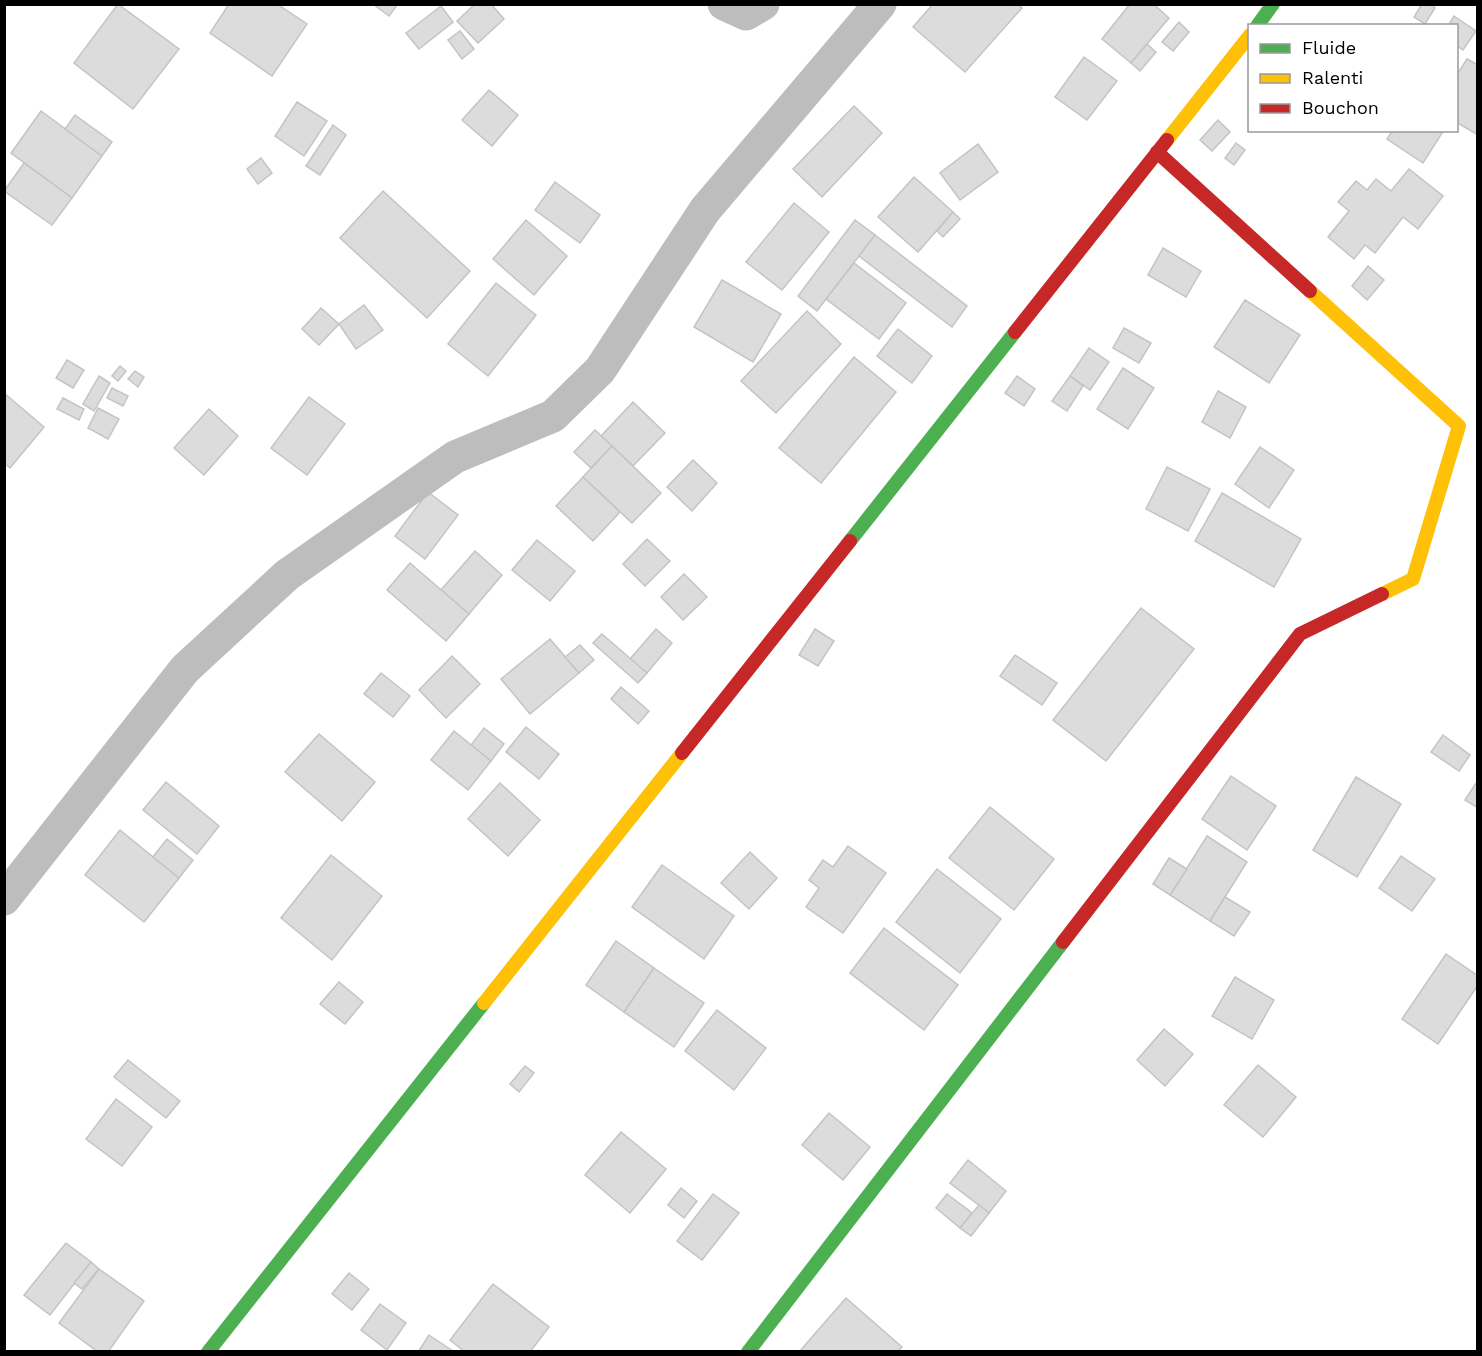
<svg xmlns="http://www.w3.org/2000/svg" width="1482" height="1356" viewBox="0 0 1482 1356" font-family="'Work Sans',sans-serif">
  <rect width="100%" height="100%" fill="#fff"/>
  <g fill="#dcdcdc" stroke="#c4c4c4" stroke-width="1.5">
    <polygon points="118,4 179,49 133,109 74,63"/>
    <polygon points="229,4 277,4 307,24 272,76 210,33"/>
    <polygon points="373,4 398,4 389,16"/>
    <polygon points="475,4 491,4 504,19 478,43 457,21"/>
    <polygon points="933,4 1017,4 1022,8 965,72 913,27"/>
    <polygon points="1130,4 1153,4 1169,18 1131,63 1102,39"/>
    <polygon points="1422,4 1430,4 1435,8 1425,24 1414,17"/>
    <polygon points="441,6 453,22 419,49 406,33"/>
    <polygon points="1454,16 1476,31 1463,50 1456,45 1456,26 1448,26"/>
    <polygon points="1179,22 1189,32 1173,51 1162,42"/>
    <polygon points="460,31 474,49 462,59 448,40"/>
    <polygon points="1147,44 1156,52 1140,71 1131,63"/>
    <polygon points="1084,57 1117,81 1087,120 1055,97"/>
    <polygon points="1467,59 1478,65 1478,135 1456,122 1456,76"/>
    <polygon points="489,90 518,115 492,146 462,120"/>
    <polygon points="297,102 327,121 304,156 275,136"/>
    <polygon points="854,106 882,133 822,197 793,169"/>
    <polygon points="41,111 102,156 72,198 11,153"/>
    <polygon points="75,115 112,142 102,156 65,129"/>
    <polygon points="1218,120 1230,132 1212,151 1200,140"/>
    <polygon points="333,125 346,135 320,175 306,166"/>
    <polygon points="1393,130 1444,130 1423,163 1387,139"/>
    <polygon points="1236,143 1245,150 1234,165 1225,158"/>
    <polygon points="978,144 998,172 960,200 940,173"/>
    <polygon points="261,158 272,173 258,184 247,169"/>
    <polygon points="24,163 72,198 52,225 4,191"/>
    <polygon points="1409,169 1443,196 1418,229 1403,217 1375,253 1365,245 1354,259 1328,237 1349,211 1338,202 1356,181 1367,190 1376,179 1391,191"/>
    <polygon points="914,177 953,212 918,252 878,217"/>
    <polygon points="555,182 600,215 580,243 535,210"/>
    <polygon points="383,191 470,271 427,318 340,238"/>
    <polygon points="794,203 829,232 782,290 746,262"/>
    <polygon points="953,212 960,219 943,237 937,231"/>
    <polygon points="526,220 567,256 534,295 493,259"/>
    <polygon points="855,220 875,235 817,311 798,296"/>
    <polygon points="875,235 967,306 952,327 859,256"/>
    <polygon points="1163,248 1201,271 1186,297 1148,275"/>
    <polygon points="854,263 906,303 879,339 826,299"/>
    <polygon points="1368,266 1384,280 1367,300 1352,286"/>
    <polygon points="722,280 781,314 753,362 694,327"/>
    <polygon points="496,283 536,315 488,376 448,344"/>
    <polygon points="1245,300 1300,335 1269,383 1214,347"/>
    <polygon points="364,305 383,330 356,349 339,324"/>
    <polygon points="321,308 339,324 319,345 302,329"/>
    <polygon points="807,311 841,344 776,413 741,381"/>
    <polygon points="1124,328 1151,343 1139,363 1113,348"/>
    <polygon points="898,329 932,356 912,383 877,356"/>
    <polygon points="1089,348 1109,362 1090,390 1070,376"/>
    <polygon points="854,357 896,392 821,483 779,448"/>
    <polygon points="67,360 84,370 73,388 56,378"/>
    <polygon points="120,366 126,371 118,381 112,376"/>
    <polygon points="1123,368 1154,388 1128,429 1097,409"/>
    <polygon points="135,371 144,377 138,387 128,379"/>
    <polygon points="99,376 110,383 94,411 83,404"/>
    <polygon points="1017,376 1035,389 1024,406 1005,393"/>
    <polygon points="1070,376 1083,386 1067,411 1052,401"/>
    <polygon points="112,388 128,396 123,406 107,398"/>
    <polygon points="1218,391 1246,407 1230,438 1202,422"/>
    <polygon points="4,393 44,427 10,468 4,463"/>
    <polygon points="309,397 345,424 307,475 271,448"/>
    <polygon points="63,398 84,409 79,420 57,409"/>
    <polygon points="633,402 665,433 633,466 601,436"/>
    <polygon points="98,408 119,419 108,439 88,428"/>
    <polygon points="209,409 238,436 204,475 174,448"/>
    <polygon points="595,430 612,446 591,468 574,452"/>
    <polygon points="612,446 661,493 632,523 583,477"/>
    <polygon points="1260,447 1294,470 1269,508 1235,484"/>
    <polygon points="693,460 717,483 692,511 667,487"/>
    <polygon points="1167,467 1210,489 1188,531 1146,509"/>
    <polygon points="583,477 620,512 593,541 556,506"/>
    <polygon points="428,492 458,515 425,559 395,536"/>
    <polygon points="1222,493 1301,539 1274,587 1195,541"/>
    <polygon points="647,539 670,561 645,586 623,564"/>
    <polygon points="537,540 575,571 550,601 512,570"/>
    <polygon points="475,551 502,575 469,614 441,590"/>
    <polygon points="410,563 469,614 446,641 387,590"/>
    <polygon points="684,574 707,597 683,620 661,597"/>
    <polygon points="1141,608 1194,649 1106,761 1053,720"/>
    <polygon points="656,629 672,643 647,673 630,659"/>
    <polygon points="815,629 834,641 818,666 799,655"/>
    <polygon points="602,634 647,673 638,683 593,643"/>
    <polygon points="550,639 579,673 530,714 501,679"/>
    <polygon points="580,645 594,660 579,673 565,657"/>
    <polygon points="1015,655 1057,683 1042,705 1000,676"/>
    <polygon points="452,656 480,684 446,718 419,690"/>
    <polygon points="381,673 410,696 393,717 364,694"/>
    <polygon points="621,687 649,711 638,724 611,699"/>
    <polygon points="526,727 559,754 539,779 506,752"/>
    <polygon points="484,728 504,744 491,761 471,745"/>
    <polygon points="454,731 491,761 468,790 431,760"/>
    <polygon points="319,734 375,782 342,821 285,772"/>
    <polygon points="1443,735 1470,755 1459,771 1431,752"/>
    <polygon points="1231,776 1276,806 1247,850 1202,819"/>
    <polygon points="1356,777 1401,804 1357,877 1313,850"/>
    <polygon points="1478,780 1478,808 1465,800"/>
    <polygon points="166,782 219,826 197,854 143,810"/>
    <polygon points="500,783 540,820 508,856 468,819"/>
    <polygon points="990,807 1054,859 1014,910 949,858"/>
    <polygon points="120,830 179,878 144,922 85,875"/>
    <polygon points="1207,836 1247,862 1210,921 1170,895"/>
    <polygon points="167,839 193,860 179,878 153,857"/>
    <polygon points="848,846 886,873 843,933 806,907 819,888 809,880 823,860 833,867"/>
    <polygon points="750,852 777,878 749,909 721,883"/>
    <polygon points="331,855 382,896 332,960 281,918"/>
    <polygon points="1401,856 1435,879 1412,911 1379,888"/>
    <polygon points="1169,858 1187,869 1170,895 1153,884"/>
    <polygon points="662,865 734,916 704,959 632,907"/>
    <polygon points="937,869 1001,919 960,973 896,922"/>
    <polygon points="1225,897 1250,912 1234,936 1210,921"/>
    <polygon points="884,928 958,985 924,1030 850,973"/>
    <polygon points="616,941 654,968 624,1012 586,985"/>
    <polygon points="1446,954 1478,976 1478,985 1438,1044 1402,1019"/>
    <polygon points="654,968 704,1003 674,1047 624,1012"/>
    <polygon points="1235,977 1274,1000 1252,1039 1212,1016"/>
    <polygon points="339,982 363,1002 345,1024 320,1004"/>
    <polygon points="717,1010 766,1048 734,1090 685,1051"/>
    <polygon points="1164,1029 1193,1054 1165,1086 1137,1060"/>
    <polygon points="128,1060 180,1101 166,1118 114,1077"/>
    <polygon points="1258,1065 1296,1097 1263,1137 1224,1105"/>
    <polygon points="525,1066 534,1073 519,1092 510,1084"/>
    <polygon points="116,1099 152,1127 122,1166 86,1139"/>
    <polygon points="829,1113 870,1147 843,1180 802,1145"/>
    <polygon points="621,1132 666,1169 630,1213 585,1175"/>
    <polygon points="968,1160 1006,1191 989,1213 950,1183"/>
    <polygon points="681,1188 697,1201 684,1218 668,1205"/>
    <polygon points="713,1194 739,1213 702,1260 677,1241"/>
    <polygon points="947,1194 972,1213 960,1228 936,1208"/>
    <polygon points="979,1205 989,1213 971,1236 960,1228"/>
    <polygon points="66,1243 91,1262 50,1315 24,1295"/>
    <polygon points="91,1262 99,1269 82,1289 74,1283"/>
    <polygon points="99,1269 144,1301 108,1352 98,1352 59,1323"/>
    <polygon points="349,1273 369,1289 352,1310 332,1294"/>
    <polygon points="493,1284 549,1327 530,1352 465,1352 450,1340"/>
    <polygon points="846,1298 902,1347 897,1352 799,1352"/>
    <polygon points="380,1304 406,1323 387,1350 361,1330"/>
    <polygon points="429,1335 453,1351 418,1352"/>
  </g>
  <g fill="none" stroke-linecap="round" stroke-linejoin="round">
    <g stroke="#bdbdbd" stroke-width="33">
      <polyline points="724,4 746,14 763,4"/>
      <polyline points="4,899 185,669 287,575 455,457 553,416 600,370 705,210 880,4"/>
    </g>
    <g stroke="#4caf50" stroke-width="14">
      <polyline points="1257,26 1273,4"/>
      <polyline points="850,541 1015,332"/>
      <polyline points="208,1352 484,1003"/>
      <polyline points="748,1352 1063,942"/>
    </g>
    <g stroke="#ffc107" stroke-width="14">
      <polyline points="1167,140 1250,35"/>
      <polyline points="1310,291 1459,426 1413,579 1382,594"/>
      <polyline points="484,1003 682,753"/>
    </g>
    <g stroke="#c62828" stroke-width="14">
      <polyline points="1157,152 1310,291"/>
      <polyline points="1015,332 1167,140"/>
      <polyline points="682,753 850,541"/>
      <polyline points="1063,942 1300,634 1382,594"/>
    </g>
  </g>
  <rect width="1482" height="1356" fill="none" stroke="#000000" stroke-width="12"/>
  <rect x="1248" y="24" width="210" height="108" fill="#ffffff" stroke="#999999" stroke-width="1.5"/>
  <rect x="1260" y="44" width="30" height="9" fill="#4caf50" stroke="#999999" stroke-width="1.5"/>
  <text x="1302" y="54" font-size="18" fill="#000000">Fluide</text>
  <rect x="1260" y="74" width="30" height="9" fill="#ffc107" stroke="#999999" stroke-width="1.5"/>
  <text x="1302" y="84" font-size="18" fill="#000000">Ralenti</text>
  <rect x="1260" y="104" width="30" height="9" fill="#c62828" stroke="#999999" stroke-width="1.5"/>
  <text x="1302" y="114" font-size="18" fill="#000000">Bouchon</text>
</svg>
